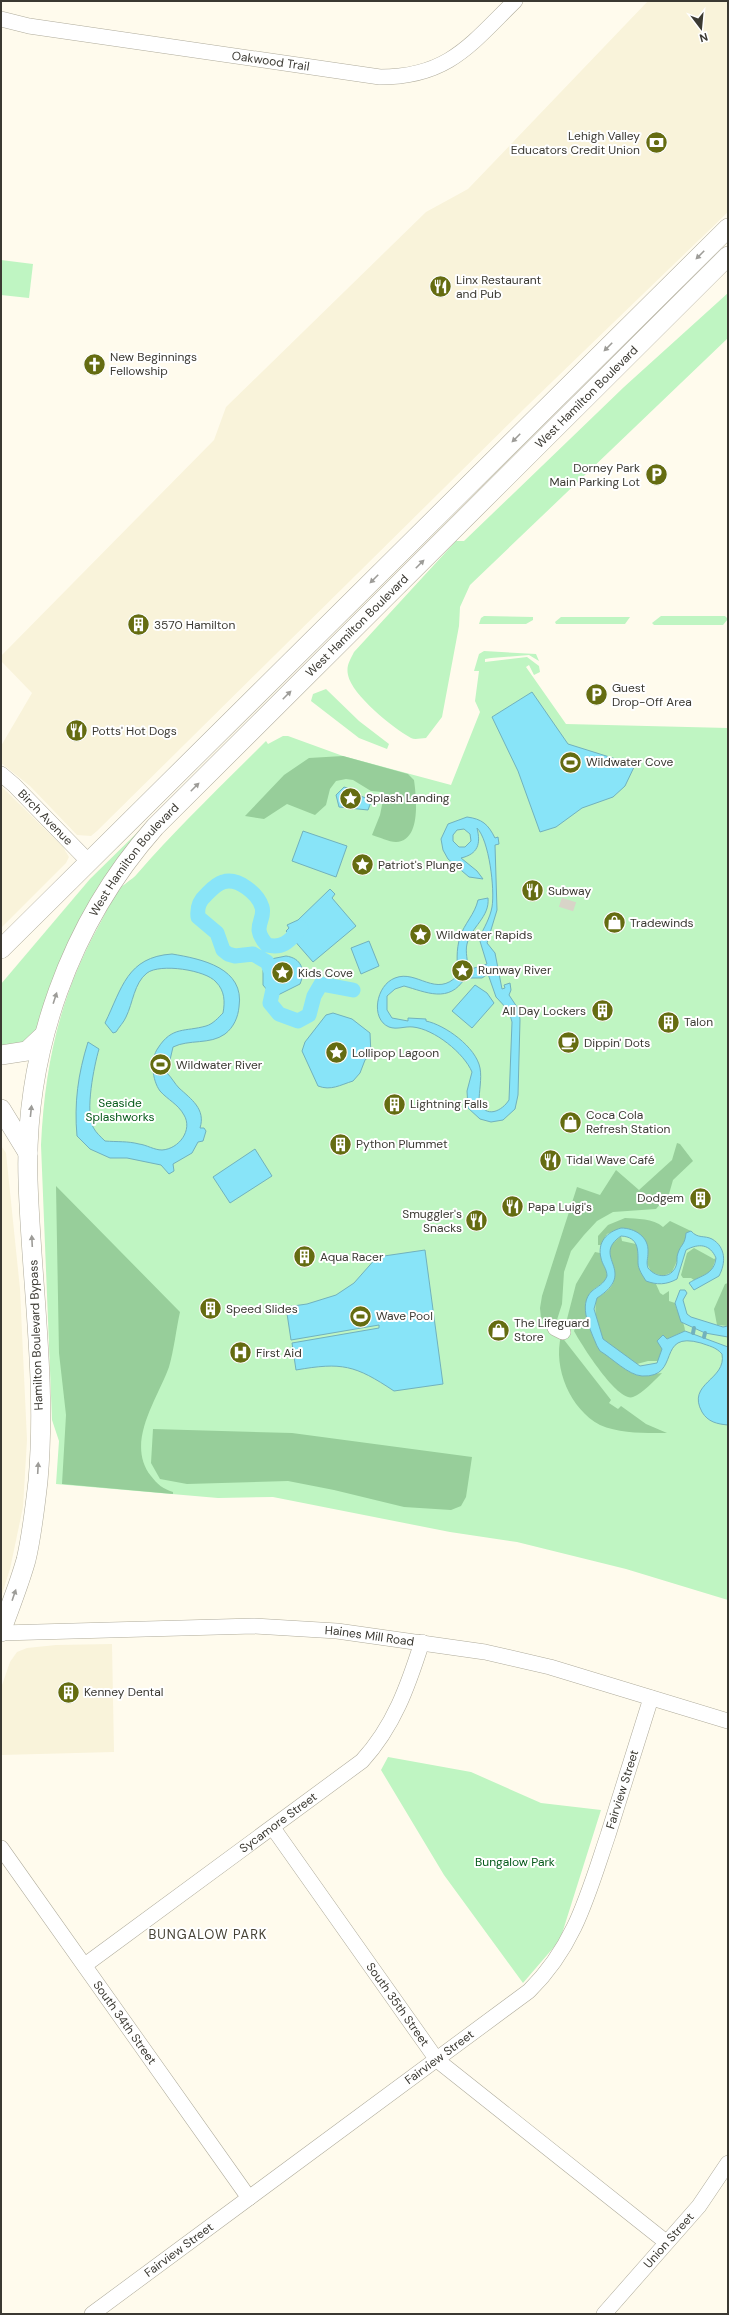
<svg xmlns="http://www.w3.org/2000/svg" width="729" height="2315" viewBox="0 0 729 2315" font-family="'DM Sans',sans-serif">
  <rect width="100%" height="100%" fill="#fffbed"/>
  <g fill="#f9f3da">
    <polygon points="648,1 728,1 728,212 526,407 97,831 91,836 77,835 30,786 1,763 1,746 32,693 1,661 1,656 214,440 226,407 426,212 468,189"/>
    <polygon points="1,786 63,847 69,857 66,863 1,928"/>
    <polygon points="1,1146 6,1153 20,1289 27,1440 23,1507 10,1569 1,1597"/>
    <polygon points="112,1644 114,1752 1,1755 1,1688 10,1662 17,1652 27,1648 56,1645"/>
  </g>
  <g fill="#bff5c2">
    <polygon points="1,260 33,264 29,298 1,295"/>
    <path d="M728,293V338L470,585L460,607L459,626L442,717L426,738C421,738 415,740 411,738C393,728 352,695 348,675C346,666 350,660 354,652L456,541H464L624,387Z"/>
    <polygon points="484,616 533,617 533,620 526,624 479,624 481,618"/>
    <polygon points="661,616 725,616 728,619 723,625 654,625 652,623"/>
    <polygon points="561,617 630,617 625,624 556,624 555,622"/>
    <path d="M484,651L536,654L539,661L529,655L491,658L485,659V662L527,657L539,666L540,672L534,675L529,665L526,667L566,724L728,728V1600L626,1569L517,1542L450,1532L273,1497L218,1498L56,1484L59,1441L52,1420L41,1145C45,1064 59,999 98,927C105,915 110,901 119,890C123,884 132,880 137,874C177,828 222,785 266,741L268,744L283,736H288L343,756L451,785L480,712L475,701L479,671H474L479,654Z"/>
    <polygon points="326,689 359,721 389,744 387,749 359,738 311,701 313,694"/>
    <polygon points="145,825 35,1039 1,1048 1,984 90,879"/>
    <polygon points="388,1757 471,1772 541,1803 601,1810 560,1940 523,1983 444,1875 381,1770"/>
  </g>
  <g fill="#97ce9a">
    <path d="M343,756L408,774L414,780C416,795 422,841 396,842C389,842 379,837 372,835L380,815L384,795L382,792L371,791L353,780L346,779L336,781L330,789L326,805L315,815L287,804L264,819L245,816L284,775L309,758Z"/>
    <polygon points="677,1143 680,1144 693,1161 673,1180 669,1194 656,1209 613,1212 597,1221 584,1235 571,1251 564,1272 562,1304 556,1323 541,1319 540,1308 542,1296 577,1187 600,1195 616,1170 639,1190 672,1160"/>
    <path d="M56,1186L180,1312C176,1330 174,1350 169,1367C157,1400 125,1443 151,1476C157,1484 163,1489 173,1492V1494L62,1484L66,1415L59,1353Z"/>
    <path d="M625,1218C637,1219 653,1218 663,1227L670,1221L691,1231L686,1233L685,1243L672,1272L663,1276L651,1272L647,1263L648,1253L621,1228L607,1234L601,1245H598V1236L608,1225Z"/>
    <path d="M621,1236L622,1241L636,1244L639,1249V1259L653,1283L656,1284L660,1293L663,1295L669,1291V1301L675,1303C677,1314 685,1322 685,1331L667,1339L658,1361H648L637,1364C627,1358 614,1351 606,1343C597,1333 593,1309 597,1298C629,1279 606,1270 610,1246Z"/>
    <polygon points="694,1248 714,1259 716,1258 711,1272 694,1280 691,1278 683,1278 681,1275 687,1253"/>
    <path d="M595,1252L600,1253L608,1276C604,1285 595,1286 590,1293C580,1309 592,1330 597,1346L654,1374L662,1373C654,1381 643,1393 633,1397C618,1403 581,1344 574,1331L577,1322L567,1319L576,1284Z"/>
    <polygon points="728,1283 728,1326 717,1325 714,1309 725,1284"/>
    <path d="M561,1336L611,1400L609,1403L618,1409L621,1406L646,1424L667,1433C647,1433 620,1434 600,1425C570,1409 553,1368 561,1336Z"/>
    <polygon points="153,1429 292,1433 472,1457 466,1497 461,1506 451,1510 404,1507 334,1490 288,1481 187,1484 160,1479 151,1463"/>
  </g>
  <g fill="#88e4f8" stroke="#71b1bd" fill-rule="evenodd">
    <polygon points="532,692 568,744 635,765 625,786 613,797 582,808 556,827 540,832 518,771 492,717"/>
    <path d="M344,787C353,789 359,797 369,799L371,802L368,810L339,807L336,795Z"/>
    <path d="M467,817C482,819 488,824 495,838L498,837L499,844L495,845L497,910L487,943L495,953L502,989L505,988L504,985L510,983L511,990L509,995L519,1010L520,1020L518,1095L515,1109L503,1120L491,1122L480,1119L468,1108L467,1091L472,1072C464,1053 434,1029 413,1027C405,1026 397,1030 389,1027C370,1019 376,985 395,978C417,969 436,999 458,975C457,962 456,950 460,937C464,924 475,914 478,900L488,898C490,917 471,927 467,944C465,952 468,961 468,970L487,964L479,938C484,928 490,918 492,907C495,889 489,840 477,828C481,844 478,854 461,858L477,871L483,879L469,877L448,859L443,850L441,839L448,824ZM464,829L470,834L471,841L465,847H459L453,841V835L457,830ZM488,974L496,997L509,1011L512,1022L509,1100C502,1111 486,1119 479,1102C479,1091 482,1079 480,1068C476,1047 445,1025 426,1021V1019L408,1018V1021L392,1018L387,1010V996L395,989L404,986C426,992 449,1004 465,978H482Z"/>
    <polygon points="303,831 347,846 336,877 292,861"/>
    <polygon points="330,889 335,894 332,898 356,926 313,962 286,931 289,928 287,925 298,920"/>
    <polygon points="369,941 379,966 361,974 351,948"/>
    <path d="M172,954C202,959 245,968 239,1007C238,1017 234,1027 225,1034C210,1045 189,1039 173,1047L167,1073C172,1078 175,1084 179,1088C191,1099 206,1109 200,1128H204L206,1131L203,1141L198,1142L192,1153L173,1164L174,1171L169,1174L161,1165L127,1158H110L90,1149L77,1136C74,1103 78,1074 88,1042L99,1049C94,1066 85,1111 93,1127C96,1133 101,1137 105,1141C117,1142 128,1141 139,1144C147,1145 154,1150 162,1150C179,1149 193,1130 184,1115C178,1104 168,1100 160,1091C152,1080 150,1059 158,1048C172,1026 185,1032 206,1026C213,1024 218,1018 223,1013C225,1002 225,991 216,982C206,970 160,963 147,973C134,983 133,1003 126,1017C124,1022 119,1027 116,1032L113,1033L105,1023C122,988 127,957 172,954Z"/>
    <path d="M286,956C301,958 306,970 300,984L278,995L268,991L263,985V970L271,959Z"/>
    <polygon points="475,985 487,993 494,1003 472,1028 452,1011"/>
    <path d="M333,1013L352,1019L370,1033L371,1055L365,1060L360,1073L353,1081C340,1085 331,1091 318,1086L302,1051L305,1042L326,1015Z"/>
    <polygon points="255,1149 272,1176 230,1203 213,1177"/>
    <path d="M621,1228C635,1228 649,1237 648,1252C648,1259 646,1262 648,1268C656,1278 671,1279 676,1266C678,1262 676,1257 678,1253C681,1244 685,1245 686,1233L691,1231C698,1239 704,1235 712,1239C726,1247 726,1263 719,1276L694,1290L689,1283C701,1275 714,1275 716,1258C710,1244 699,1243 686,1250L677,1279C666,1285 657,1285 646,1281C643,1276 638,1269 638,1263C638,1250 639,1237 621,1236C590,1257 639,1271 597,1298L594,1309L603,1339L640,1366L657,1363L662,1349L657,1341L663,1335L667,1339L685,1331L728,1347V1425C717,1424 708,1422 702,1412C686,1383 727,1380 722,1354C716,1347 709,1346 701,1343C655,1330 682,1378 642,1376C628,1375 612,1358 600,1351L597,1346C591,1331 577,1305 592,1291C598,1286 604,1284 607,1276C607,1269 602,1264 601,1258C597,1242 607,1232 621,1228Z"/>
    <path d="M425,1250L443,1384L394,1391C355,1365 342,1362 296,1370L292,1343L379,1328V1325L291,1340L286,1307L307,1304L336,1295L354,1283L377,1257Z"/>
    <polygon points="680,1290 685,1290 687,1293 683,1300 687,1314 691,1317 723,1327 728,1326 728,1337 705,1333 681,1322 675,1303"/>
  </g>
  <g fill="none" stroke-linecap="round" stroke-linejoin="round">
    <g stroke="#71b1bd" stroke-width="4">
      <polyline points="693,1333 694,1328"/>
      <polyline points="704,1337 705,1333"/>
    </g>
    <path stroke="#88e4f8" stroke-width="15" d="M301,928C290,940 284,949 267,945C250,926 266,921 262,907C258,894 238,877 223,882C216,884 211,890 206,895C199,901 197,907 198,917L217,933L223,950L228,954L235,956L253,954L267,962L275,980L270,1003L279,1014L298,1021L309,1015L314,996L321,984L353,990"/>
    <polyline stroke="#d8d4c8" stroke-width="15" stroke-dasharray="15 8" stroke-linecap="butt" points="566,909 569,900"/>
    <defs>
      <g id="minor">
        <path id="s1" d="M1,19L29,26L380,77C448,77 470,45 515,1"/>
        <path id="s2" d="M1,774L14,785L88,861"/>
        <polyline points="555,1328 563,1332"/>
        <path id="s3" d="M1,1633L254,1626L337,1631L485,1652L550,1667L728,1721"/>
        <path id="s4" d="M273,1828L437,2060L666,2242"/>
        <path id="s5" d="M1,1848L249,2198"/>
        <path id="s6" d="M85,1965L362,1761C394,1726 408,1686 422,1642"/>
        <path id="s7" d="M92,2314L529,1991C575,1946 588,1894 608,1835C622,1789 637,1744 651,1698"/>
        <path id="s8" d="M604,2314L699,2206L728,2163"/>
      </g>
      <g id="major">
        <polyline points="1,949 728,228"/>
        <polyline points="1,1055 27,1051 44,1035"/>
        <polyline points="1,1109 28,1153"/>
        <path id="s9" d="M1,1632C9,1609 19,1585 26,1560C32,1535 35,1507 38,1481C47,1381 31,1280 28,1180C24,1051 70,923 155,827L728,256"/>
      </g>
    </defs>
    <use href="#minor" stroke="#afab9b" stroke-width="16"/>
    <use href="#major" stroke="#afab9b" stroke-width="20"/>
    <use href="#minor" stroke="#fff" stroke-width="15"/>
    <use href="#major" stroke="#fff" stroke-width="19"/>
  </g>
  <defs><path id="oneway-solid" d="M-6-.8H1V-3.2L6.5 0L1 3.2V.8H-6Z"/></defs>
  <g fill="#9d9c98">
    <use href="#oneway-solid" transform="translate(700 255) rotate(135)"/>
    <use href="#oneway-solid" transform="translate(608 347) rotate(135)"/>
    <use href="#oneway-solid" transform="translate(516 438) rotate(135)"/>
    <use href="#oneway-solid" transform="translate(420 564) rotate(-45)"/>
    <use href="#oneway-solid" transform="translate(374 579) rotate(135)"/>
    <use href="#oneway-solid" transform="translate(287 695) rotate(-45)"/>
    <use href="#oneway-solid" transform="translate(195 787) rotate(-45)"/>
    <use href="#oneway-solid" transform="translate(55 998) rotate(-72)"/>
    <use href="#oneway-solid" transform="translate(31 1111) rotate(-84)"/>
    <use href="#oneway-solid" transform="translate(32 1241) rotate(-93)"/>
    <use href="#oneway-solid" transform="translate(38 1468) rotate(-87)"/>
    <use href="#oneway-solid" transform="translate(14 1595) rotate(-71)"/>
  </g>
  <defs>
    <symbol id="bank-disc" viewBox="-11 -11 22 22"><circle r="9.5" fill="#656c11" stroke="#fff"/><path d="M-6-4H6V4H-6ZM0-2.3a2.3 2.3 0 1 0 0 4.6a2.3 2.3 0 1 0 0-4.6Z" fill="#fff"/></symbol>
    <symbol id="restaurant-disc" viewBox="-11 -11 22 22"><circle r="9.5" fill="#656c11" stroke="#fff"/><path d="M-5-6h1v4h1v-4h1v4h1v-4h1v5L-1.5 .5V6h-2V.5L-5-1ZM5-6V6H3V1.5H1.5Q1.5-4 5-6Z" fill="#fff"/></symbol>
    <symbol id="church-disc" viewBox="-11 -11 22 22"><circle r="9.5" fill="#656c11" stroke="#fff"/><path d="M-1.2-6h2.4v3.5h3.3v2.4h-3.3V6h-2.4V-.1h-3.3v-2.4h3.3Z" fill="#fff"/></symbol>
    <symbol id="parking-disc" viewBox="-11 -11 22 22"><circle r="9.5" fill="#656c11" stroke="#fff"/><path d="M-3.5-5.5H1a3.5 3.5 0 0 1 0 7H-1V5.5H-3.5ZM-1-3.4V-.6H.8a1.4 1.4 0 0 0 0-2.8Z" fill="#fff"/></symbol>
    <symbol id="building-disc" viewBox="-11 -11 22 22"><circle r="9.5" fill="#656c11" stroke="#fff"/><path d="M-4-6H4V6H1V3H-1V6H-4ZM-2.5-4.3h1.7v1.8h-1.7ZM.8-4.3h1.7v1.8H.8ZM-2.5-1h1.7V.8h-1.7ZM.8-1h1.7V.8H.8Z" fill="#fff"/></symbol>
    <symbol id="stadium-disc" viewBox="-11 -11 22 22"><circle r="9.5" fill="#656c11" stroke="#fff"/><path d="M0-5a6.5 5 0 1 0 0 10a6.5 5 0 1 0 0-10ZM-3.5-1.8h7v3.6h-7Z" fill="#fff"/></symbol>
    <symbol id="sight-disc" viewBox="-11 -11 22 22"><circle r="9.5" fill="#656c11" stroke="#fff"/><path d="M0-6L1.8-2.2L6-1.7L2.9 1.2L3.7 5.4L0 3.3L-3.7 5.4L-2.9 1.2L-6-1.7L-1.8-2.2Z" fill="#fff"/></symbol>
    <symbol id="shop-disc" viewBox="-11 -11 22 22"><circle r="9.5" fill="#656c11" stroke="#fff"/><path d="M-5-2.5h2.3a2.7 3.5 0 0 1 5.4 0H5L5.5 6h-11ZM-1.5-2.5h3a1.5 2.3 0 0 0-3 0Z" fill="#fff"/></symbol>
    <symbol id="cafe-disc" viewBox="-11 -11 22 22"><circle r="9.5" fill="#656c11" stroke="#fff"/><path d="M-5.5-4.5H6V0H3Q3 3.5 0 3.5H-2.5Q-5.5 3.5-5.5 0ZM3-3.2v2h1.7v-2ZM-6 4.5H4V6H-6Z" fill="#fff"/></symbol>
    <symbol id="hospital-disc" viewBox="-11 -11 22 22"><circle r="9.5" fill="#656c11" stroke="#fff"/><path d="M-5-5h3v3.5h4V-5h3V5h-3V1.5h-4V5h-3Z" fill="#fff"/></symbol>
  </defs>
  <g fill-rule="evenodd">
    <use href="#bank-disc" x="644" y="130" width="25" height="25"/>
    <use href="#restaurant-disc" x="428" y="274" width="25" height="25"/>
    <use href="#church-disc" x="82" y="352" width="25" height="25"/>
    <use href="#parking-disc" x="644" y="462" width="25" height="25"/>
    <use href="#building-disc" x="126" y="612" width="25" height="25"/>
    <use href="#parking-disc" x="584" y="682" width="25" height="25"/>
    <use href="#restaurant-disc" x="64" y="718" width="25" height="25"/>
    <use href="#stadium-disc" x="558" y="750" width="25" height="25"/>
    <use href="#sight-disc" x="338" y="786" width="25" height="25"/>
    <use href="#sight-disc" x="350" y="852" width="25" height="25"/>
    <use href="#restaurant-disc" x="520" y="878" width="25" height="25"/>
    <use href="#shop-disc" x="602" y="910" width="25" height="25"/>
    <use href="#sight-disc" x="408" y="922" width="25" height="25"/>
    <use href="#sight-disc" x="450" y="958" width="25" height="25"/>
    <use href="#sight-disc" x="270" y="960" width="25" height="25"/>
    <use href="#building-disc" x="590" y="998" width="25" height="25"/>
    <use href="#building-disc" x="656" y="1010" width="25" height="25"/>
    <use href="#cafe-disc" x="556" y="1030" width="25" height="25"/>
    <use href="#sight-disc" x="324" y="1040" width="25" height="25"/>
    <use href="#stadium-disc" x="148" y="1052" width="25" height="25"/>
    <use href="#building-disc" x="382" y="1092" width="25" height="25"/>
    <use href="#shop-disc" x="558" y="1110" width="25" height="25"/>
    <use href="#building-disc" x="328" y="1132" width="25" height="25"/>
    <use href="#restaurant-disc" x="538" y="1148" width="25" height="25"/>
    <use href="#building-disc" x="688" y="1186" width="25" height="25"/>
    <use href="#restaurant-disc" x="500" y="1194" width="25" height="25"/>
    <use href="#restaurant-disc" x="464" y="1208" width="25" height="25"/>
    <use href="#building-disc" x="292" y="1244" width="25" height="25"/>
    <use href="#building-disc" x="198" y="1296" width="25" height="25"/>
    <use href="#stadium-disc" x="348" y="1304" width="25" height="25"/>
    <use href="#shop-disc" x="486" y="1318" width="25" height="25"/>
    <use href="#hospital-disc" x="228" y="1340" width="25" height="25"/>
    <use href="#building-disc" x="56" y="1680" width="25" height="25"/>
  </g>
  <g text-anchor="middle" stroke-width="4" stroke-linejoin="round" paint-order="stroke">
    <g font-size="12" fill="#3b3932" stroke="#fff">
      <text dy="4" stroke="none"><textPath href="#s1" startOffset="273">Oakwood Trail</textPath></text>
      <text dy="4" stroke="none"><textPath href="#s9" startOffset="1451">West Hamilton Boulevard</textPath></text>
      <text dy="4" stroke="none"><textPath href="#s9" startOffset="1127">West Hamilton Boulevard</textPath></text>
      <text dy="4" stroke="none"><textPath href="#s2" startOffset="62">Birch Avenue</textPath></text>
      <text dy="4" stroke="none"><textPath href="#s9" startOffset="803">West Hamilton Boulevard</textPath></text>
      <text transform="translate(36 1335) rotate(-92)" y="4">Hamilton Boulevard Bypass</text>
      <text dy="4" stroke="none"><textPath href="#s3" startOffset="369">Haines Mill Road</textPath></text>
      <text dy="4" stroke="none"><textPath href="#s7" startOffset="768">Fairview Street</textPath></text>
      <text dy="4" stroke="none"><textPath href="#s6" startOffset="240">Sycamore Street</textPath></text>
      <text dy="4" stroke="none"><textPath href="#s4" startOffset="216">South 35th Street</textPath></text>
      <text dy="4" stroke="none"><textPath href="#s5" startOffset="214">South 34th Street</textPath></text>
      <text dy="4" stroke="none"><textPath href="#s7" startOffset="432">Fairview Street</textPath></text>
      <text dy="4" stroke="none"><textPath href="#s8" startOffset="98">Union Street</textPath></text>
      <text dy="4" stroke="none"><textPath href="#s7" startOffset="108">Fairview Street</textPath></text>
    </g>
    <g font-size="12" fill="#3b3932" stroke="#fff" text-anchor="start">
      <text x="640" y="140" text-anchor="end">Lehigh Valley<tspan x="640" dy="14">Educators Credit Union</tspan></text>
      <text x="456" y="284">Linx Restaurant<tspan x="456" dy="14">and Pub</tspan></text>
      <text x="110" y="361">New Beginnings<tspan x="110" dy="14">Fellowship</tspan></text>
      <text x="640" y="472" text-anchor="end">Dorney Park<tspan x="640" dy="14">Main Parking Lot</tspan></text>
      <text x="154" y="629">3570 Hamilton</text>
      <text x="612" y="692">Guest<tspan x="612" dy="14">Drop-Off Area</tspan></text>
      <text x="92" y="735">Potts' Hot Dogs</text>
      <text x="586" y="766">Wildwater Cove</text>
      <text x="366" y="802">Splash Landing</text>
      <text x="378" y="869">Patriot's Plunge</text>
      <text x="548" y="895">Subway</text>
      <text x="630" y="927">Tradewinds</text>
      <text x="436" y="939">Wildwater Rapids</text>
      <text x="478" y="974">Runway River</text>
      <text x="298" y="977">Kids Cove</text>
      <text x="586" y="1015" text-anchor="end">All Day Lockers</text>
      <text x="684" y="1026">Talon</text>
      <text x="584" y="1047">Dippin' Dots</text>
      <text x="352" y="1057">Lollipop Lagoon</text>
      <text x="176" y="1069">Wildwater River</text>
      <text x="410" y="1108">Lightning Falls</text>
      <text x="586" y="1119">Coca Cola<tspan x="586" dy="14">Refresh Station</tspan></text>
      <text x="356" y="1148">Python Plummet</text>
      <text x="566" y="1164">Tidal Wave Café</text>
      <text x="684" y="1202" text-anchor="end">Dodgem</text>
      <text x="528" y="1211">Papa Luigi's</text>
      <text x="462" y="1218" text-anchor="end">Smuggler's<tspan x="462" dy="14">Snacks</tspan></text>
      <text x="320" y="1261">Aqua Racer</text>
      <text x="226" y="1313">Speed Slides</text>
      <text x="376" y="1320">Wave Pool</text>
      <text x="514" y="1327">The Lifeguard<tspan x="514" dy="14">Store</tspan></text>
      <text x="256" y="1357">First Aid</text>
      <text x="84" y="1696">Kenney Dental</text>
    </g>
    <g font-size="12" fill="#055a1a" stroke="#fff">
      <text x="120" y="1107">Seaside<tspan x="120" dy="14">Splashworks</tspan></text>
      <text x="515" y="1866">Bungalow Park</text>
    </g>
    <g font-size="13" letter-spacing="1" fill="#464234" stroke="#fff">
      <text x="208" y="1939">BUNGALOW PARK</text>
    </g>
  </g>
  <rect width="729" height="2315" fill="none" stroke="#3b3932" stroke-width="4"/>
  <g transform="translate(701 28) rotate(164)" stroke="#ffffff" stroke-width="3" paint-order="stroke">
  <path d="M0-3L7 15L0 10L-7 15Z" fill="#3b3932"/>
  <text y="-6" font-size="11" font-weight="bold" text-anchor="middle" fill="#3b3932">N</text>
  </g>
</svg>
